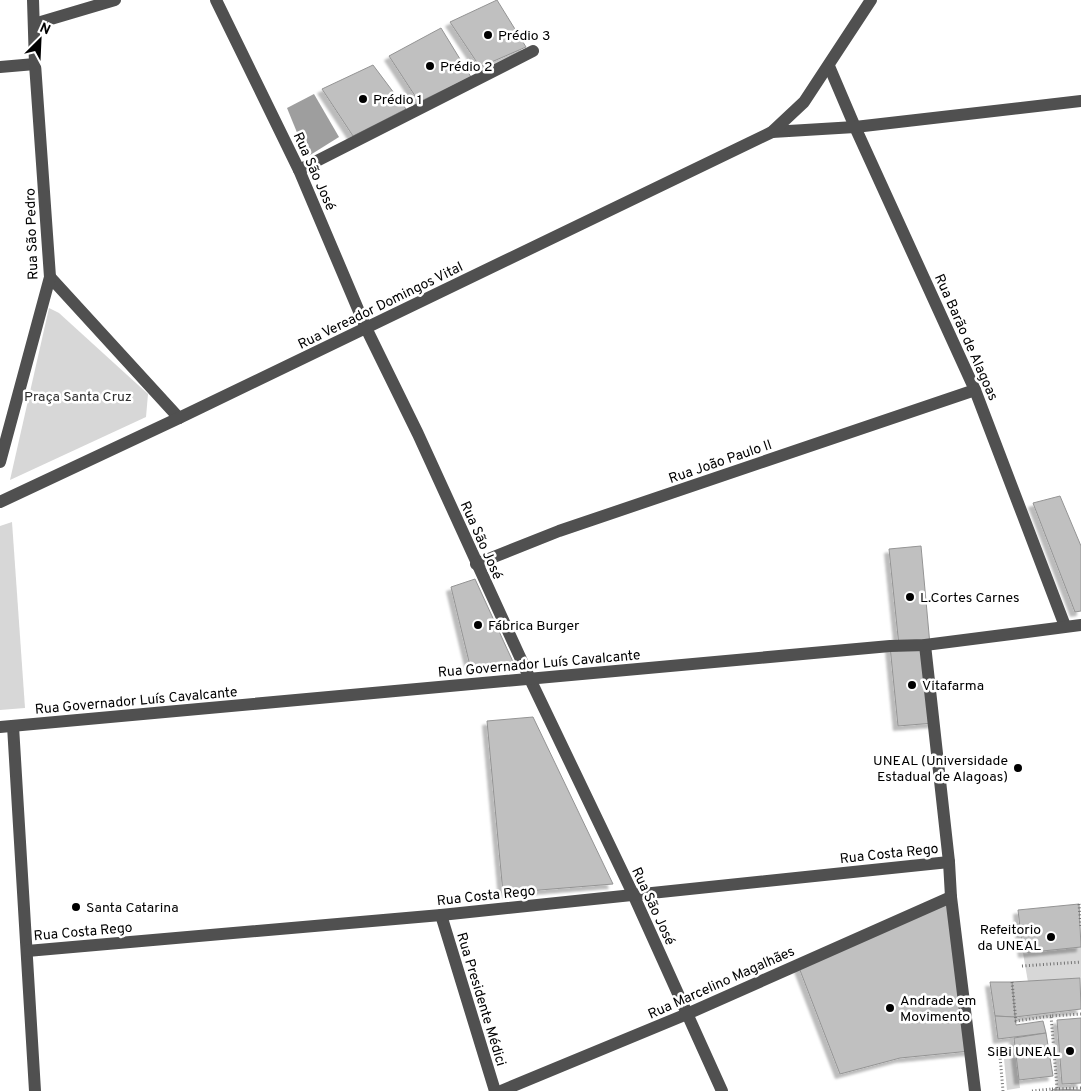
<svg xmlns="http://www.w3.org/2000/svg" width="1081" height="1091" viewBox="0 0 1081 1091" font-family="Overpass,sans-serif">
  <defs>
    <filter id="shadow"><feDropShadow dx="-4.5" dy="4.5" stdDeviation="1" flood-color="#0004"/></filter>
  </defs>
  <rect width="100%" height="100%" fill="#fff"/>
  <g fill="#d7d7d7">
    <polygon points="49,308 59,313 148,394 146,417 10,480"/>
    <polygon points="12,522 25,708 0,710 0,526"/>
    <polygon points="1081,947 1081,978 1028,982 1023,953"/>
    <polygon points="1016,1058 1020,1088 1007,1090 1004,1059"/>
  </g>
  <polygon fill="#9e9e9e" points="314,94 339,137 307,157 287,108"/>
  <g fill="#c0c0c0" stroke="#949494" filter="url(#shadow)">
    <polygon points="497,0 526,47 480,67 450,22"/>
    <polygon points="441,28 471,77 419,102 389,56"/>
    <polygon points="373,65 406,109 353,136 322,89"/>
    <polygon points="1060,496 1081,546 1081,611 1075,612 1033,503"/>
    <polygon points="921,546 930,645 899,646 889,549"/>
    <polygon points="475,579 514,664 471,670 451,587"/>
    <polygon points="925,645 934,723 898,726 890,646"/>
    <polygon points="533,717 613,884 503,893 487,721"/>
    <polygon points="951,897 970,1051 900,1058 840,1074 798,965"/>
    <polygon points="1079,904 1081,947 1023,953 1018,910"/>
    <polygon points="1080,978 1081,1009 1015,1017 1012,982"/>
    <polygon points="990,982 1012,982 1015,1017 995,1016"/>
    <polygon points="995,1016 1015,1017 1016,1025 1043,1021 1046,1033 998,1039"/>
    <polygon points="1081,1018 1081,1083 1062,1084 1057,1020"/>
    <polygon points="1046,1033 1053,1076 1019,1080 1014,1038"/>
    <polygon points="1054,1089 1081,1090 1081,1091 1055,1091"/>
  </g>
  <g fill="none" stroke-linecap="round" stroke-linejoin="round">
    <g stroke="#727272" stroke-width="3" stroke-dasharray="1 2.5" stroke-linecap="butt">
      <polyline points="1079,904 1081,927"/>
      <polyline points="1022,966 1081,962"/>
      <polyline points="1012,982 1016,1021 1051,1016"/>
      <polyline points="1057,1088 1051,1016 1081,1014"/>
      <polyline points="1052,1089 1081,1088"/>
      <polyline points="1003,1091 1000,1056 1016,1054"/>
      <polyline points="1032,1091 1052,1089 1053,1091"/>
    </g>
    <g stroke="#505050" stroke-width="12">
      <polyline points="216,0 299,170 366,328 418,434 530,679 633,894 722,1091"/>
      <polyline points="34,24 115,0"/>
      <polyline points="829,66 855,127 975,390 1065,626"/>
      <polyline points="0,67 35,64"/>
      <polyline points="772,132 855,127 1081,101"/>
      <polyline points="299,170 533,51"/>
      <polyline points="50,277 179,418"/>
      <polyline points="0,462 50,277 35,64 33,0"/>
      <polyline points="0,502 179,418 772,132 804,102 871,0"/>
      <polyline points="476,564 559,531 975,390"/>
      <polyline points="925,645 949,862 951,897 975,1091"/>
      <polyline points="13,726 35,1091"/>
      <polyline points="0,727 890,646 925,645 1081,625"/>
      <polyline points="441,915 495,1091"/>
      <polyline points="27,951 441,915 949,862"/>
      <polyline points="501,1091 687,1014 951,897"/>
    </g>
  </g>
  <g fill="#000" stroke="#fff" stroke-width="2">
    <circle cx="488" cy="35" r="5"/>
    <circle cx="430" cy="66" r="5"/>
    <circle cx="363" cy="99" r="5"/>
    <circle cx="910" cy="597" r="5"/>
    <circle cx="478" cy="625" r="5"/>
    <circle cx="912" cy="685" r="5"/>
    <circle cx="1018" cy="768" r="5"/>
    <circle cx="76" cy="907" r="5"/>
    <circle cx="1051" cy="937" r="5"/>
    <circle cx="890" cy="1008" r="5"/>
    <circle cx="1070" cy="1051" r="5"/>
  </g>
  <g text-anchor="middle" stroke-width="5" stroke-linejoin="round" paint-order="stroke">
    <g font-size="14" fill="#000" stroke="#fff" text-anchor="start">
      <text x="498" y="40">Prédio 3</text>
      <text x="440" y="71">Prédio 2</text>
      <text x="373" y="104">Prédio 1</text>
      <text x="920" y="602">L.Cortes Carnes</text>
      <text x="488" y="630">Fábrica Burger</text>
      <text x="922" y="690">Vitafarma</text>
      <text x="1008" y="765" text-anchor="end">UNEAL (Universidade<tspan x="1008" dy="16">Estadual de Alagoas)</tspan></text>
      <text x="86" y="912">Santa Catarina</text>
      <text x="1041" y="934" text-anchor="end">Refeitorio<tspan x="1041" dy="16">da UNEAL</tspan></text>
      <text x="900" y="1005">Andrade em<tspan x="900" dy="16">Movimento</tspan></text>
      <text x="1060" y="1056" text-anchor="end">SiBi UNEAL</text>
    </g>
    <g font-size="14" fill="#000" stroke="#fff">
      <text transform="translate(315 171) rotate(66)" y="5">Rua São José</text>
      <text transform="translate(31 234) rotate(-92)" y="5">Rua São Pedro</text>
      <text transform="translate(380 305) rotate(-26)" y="5">Rua Vereador Domingos Vital</text>
      <text transform="translate(967 337) rotate(66)" y="5">Rua Barão de Alagoas</text>
      <text transform="translate(720 461) rotate(-19)" y="5">Rua João Paulo II</text>
      <text transform="translate(482 540) rotate(66)" y="5">Rua São José</text>
      <text transform="translate(539 663) rotate(-5)" y="5">Rua Governador Luís Cavalcante</text>
      <text transform="translate(136 700) rotate(-5)" y="5">Rua Governador Luís Cavalcante</text>
      <text transform="translate(889 853) rotate(-6)" y="5">Rua Costa Rego</text>
      <text transform="translate(486 895) rotate(-6)" y="5">Rua Costa Rego</text>
      <text transform="translate(654 906) rotate(65)" y="5">Rua São José</text>
      <text transform="translate(83 931) rotate(-5)" y="5">Rua Costa Rego</text>
      <text transform="translate(721 982) rotate(-24)" y="5">Rua Marcelino Magalhães</text>
      <text transform="translate(482 999) rotate(73)" y="5">Rua Presidente Médici</text>
    </g>
    <g font-size="14" fill="#2e2e2e" stroke="#fff">
      <text x="78" y="401">Praça Santa Cruz</text>
    </g>
  </g>
  <g transform="translate(40 40) rotate(24)" stroke="#ffffff" stroke-width="4" paint-order="stroke">
  <path d="M0-4L9 19L0 12L-9 19Z" fill="#000000"/>
  <text y="-8" font-size="14" font-weight="bold" text-anchor="middle" fill="#000000">N</text>
  </g>
</svg>
